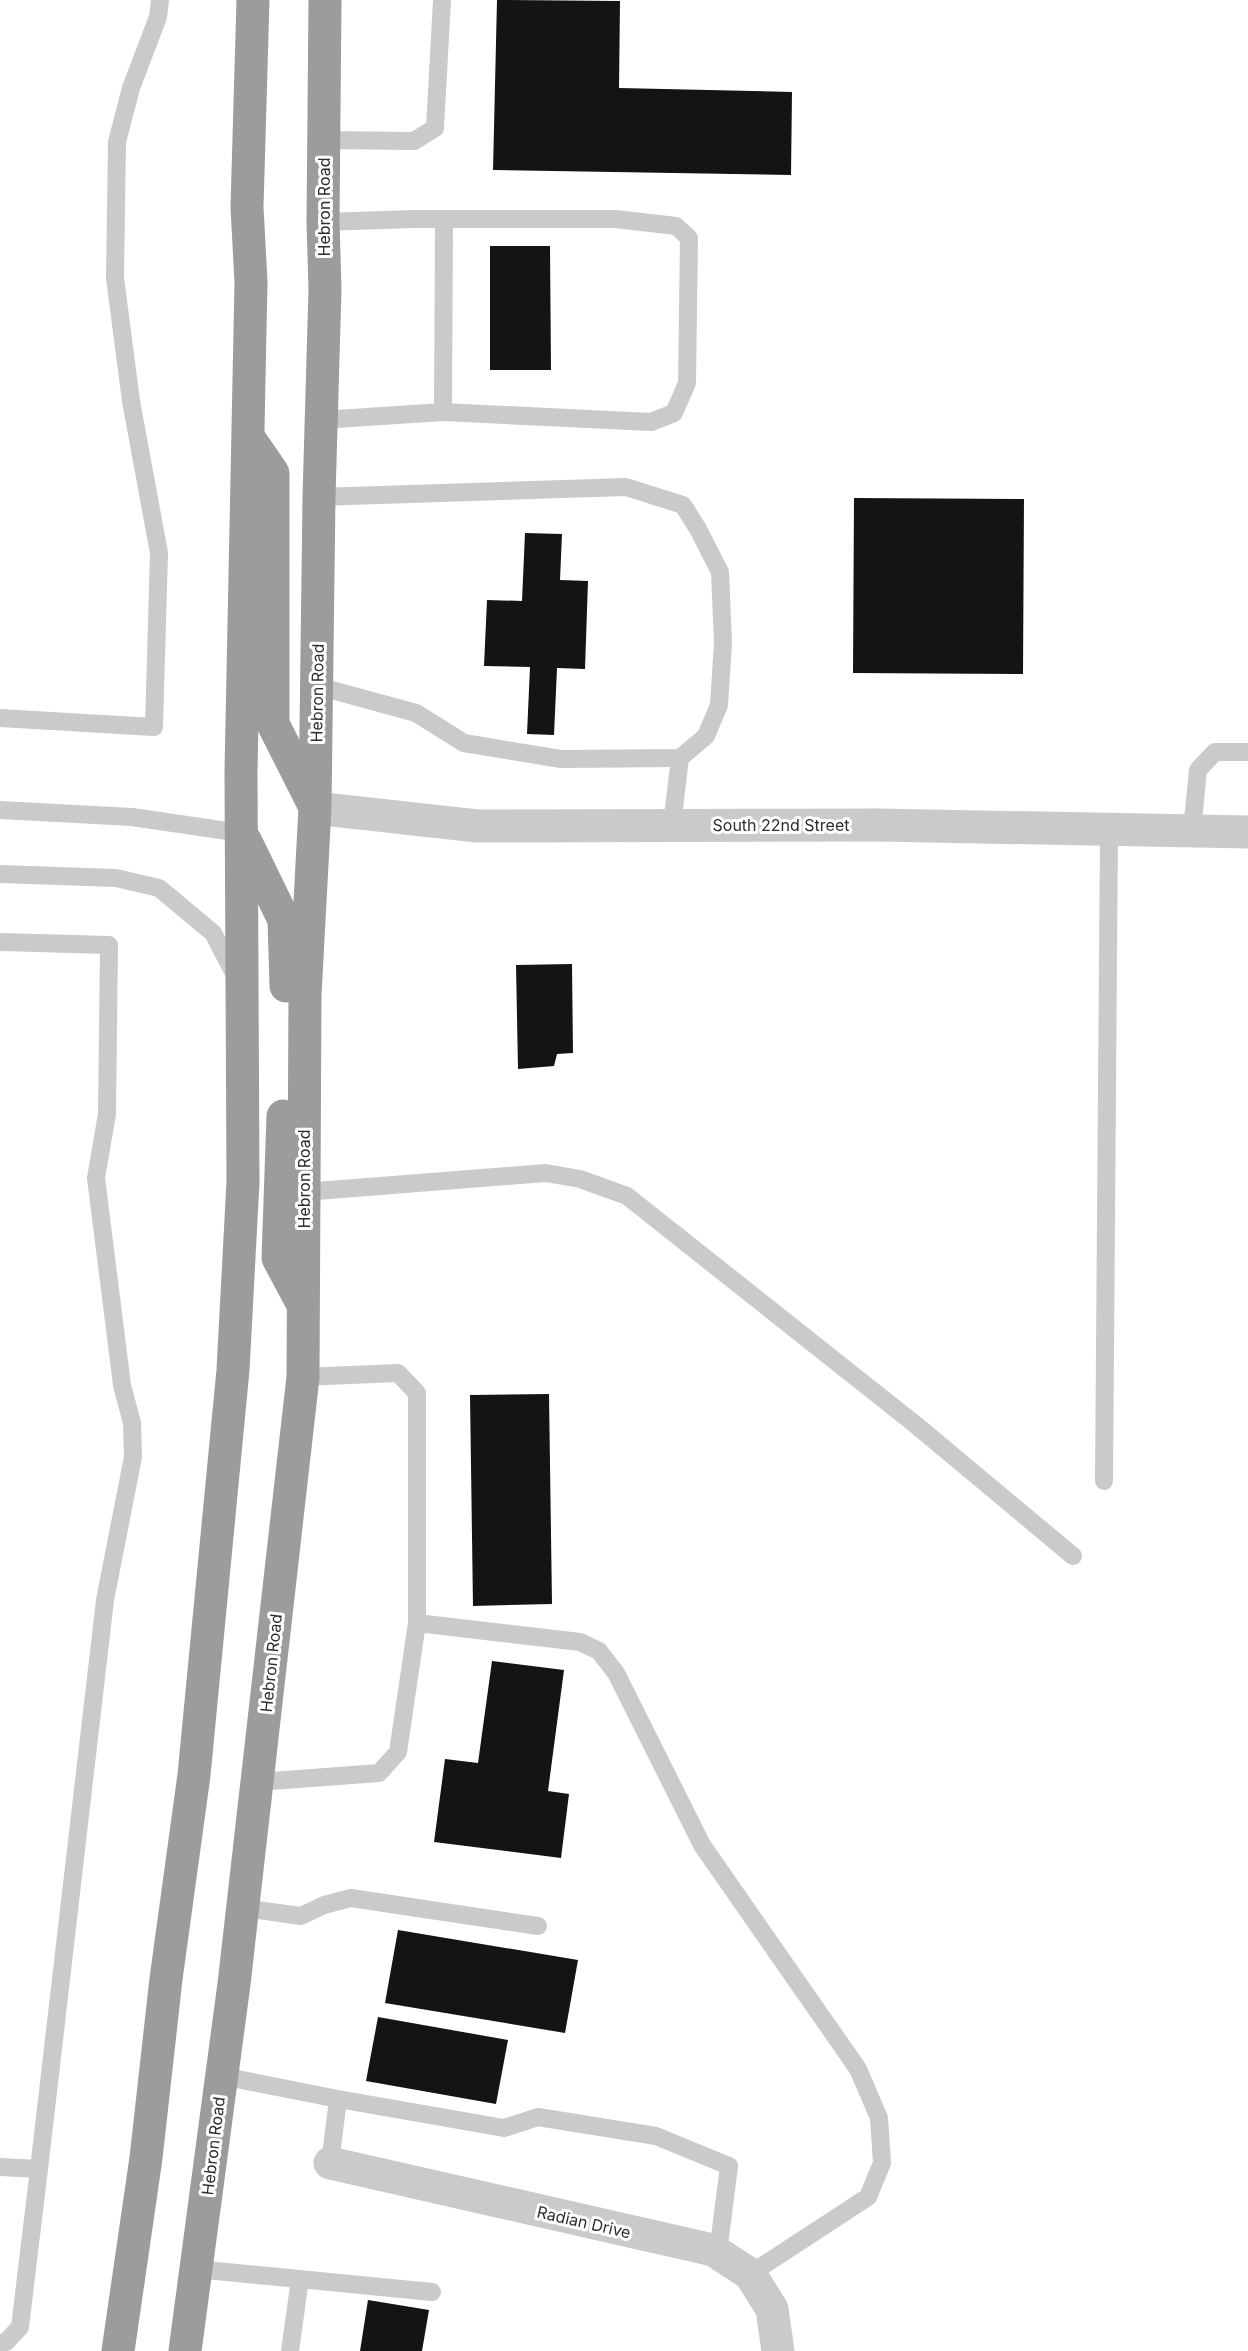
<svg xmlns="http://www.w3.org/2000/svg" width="1248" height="2351" viewBox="0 0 1248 2351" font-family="Inter,sans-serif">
  <rect width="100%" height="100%" fill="#fff"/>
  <g fill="#141414">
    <polygon points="497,0 620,1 619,88 792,92 791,175 493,170"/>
    <polygon points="490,246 550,246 551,370 490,370"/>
    <polygon points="854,498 1024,499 1023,674 853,673"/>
    <polygon points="525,533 562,534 560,580 588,581 585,669 557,668 554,735 527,734 530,667 484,666 487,600 522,601"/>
    <polygon points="572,964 573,1053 557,1054 554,1066 518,1069 516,965"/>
    <polygon points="549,1394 552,1604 473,1606 470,1395"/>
    <polygon points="492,1661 564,1670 548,1791 569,1794 561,1858 434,1842 445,1759 478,1763"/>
    <polygon points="398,1930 578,1960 565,2033 385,2003"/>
    <polygon points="378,2017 508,2040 496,2104 366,2081"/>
    <polygon points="368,2300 429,2310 422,2351 360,2351"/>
  </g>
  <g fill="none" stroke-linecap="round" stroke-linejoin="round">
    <g stroke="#cacaca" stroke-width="18">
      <polyline points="324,140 414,141 435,128 442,0"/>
      <polyline points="323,222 413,219 615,219 676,226 689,238 687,383 674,413 651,422 443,412"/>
      <polyline points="321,420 443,412 444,220"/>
      <polyline points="317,686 416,713 464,743 561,759 680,758 706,736 719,705 723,643 720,572 698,529 683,505 626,487 319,497"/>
      <polyline points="0,718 154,727 159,553 131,401 115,278 117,142 131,88 158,17 160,0"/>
      <polyline points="0,810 132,817 241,833"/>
      <polyline points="672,825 680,758"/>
      <polyline points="1192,831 1198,770 1215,752 1248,752"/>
      <polyline points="0,874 116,878 159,888 213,933 236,977"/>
      <polyline points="0,942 109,945 107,1114 96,1178 122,1385 132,1423 133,1457 105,1600 39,2169 0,2167"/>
      <polyline points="304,1192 546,1173 580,1179 627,1196 916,1425 1073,1556"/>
      <polyline points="1104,1481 1109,829"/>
      <polyline points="417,1623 580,1642 599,1651 616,1673 702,1845 858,2069 879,2118 882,2163 868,2197 750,2274"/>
      <polyline points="258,1782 379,1773 398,1752 417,1623 417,1393 398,1373 303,1377"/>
      <polyline points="243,1908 301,1916 324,1905 351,1898 538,1926"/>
      <polyline points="222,2076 338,2099 330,2163"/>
      <polyline points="338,2099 504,2128 538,2117 656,2136 729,2166 718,2253"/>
      <polyline points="196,2269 432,2292"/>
      <polyline points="0,2343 6,2342 20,2327 39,2169"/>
      <polyline points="290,2351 300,2279"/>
    </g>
    <g stroke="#cacaca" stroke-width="33">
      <polyline points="315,808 477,826 878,825 1248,832"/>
      <polyline points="330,2163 713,2250 750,2274 772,2309 778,2351"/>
    </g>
    <g stroke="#9c9c9c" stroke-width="33">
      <polyline points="249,438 273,473 273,724 313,803"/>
      <polyline points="245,840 284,920 286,986"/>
      <polyline points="283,1116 278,1258 301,1301"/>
      <polyline points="118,2351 146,2158 166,1979 194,1775 233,1370 243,1182 241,771 251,282 247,207 253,0"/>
      <polyline points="185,2351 234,1984 303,1377 305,995 315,808 319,497 325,289 323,222 325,0"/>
    </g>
  </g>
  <g text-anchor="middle" stroke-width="6" stroke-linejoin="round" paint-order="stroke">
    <g font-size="16" fill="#2d2d2d" stroke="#fff">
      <text transform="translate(324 207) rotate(-90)" y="6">Hebron Road</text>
      <text transform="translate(317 693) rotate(-89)" y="6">Hebron Road</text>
      <text x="781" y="831">South 22nd Street</text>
      <text transform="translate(304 1179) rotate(-90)" y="6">Hebron Road</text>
      <text transform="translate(271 1663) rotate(-84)" y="6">Hebron Road</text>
      <text transform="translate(213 2146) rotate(-83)" y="6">Hebron Road</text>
      <text transform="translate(584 2222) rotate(13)" y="6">Radian Drive</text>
    </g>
  </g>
</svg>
